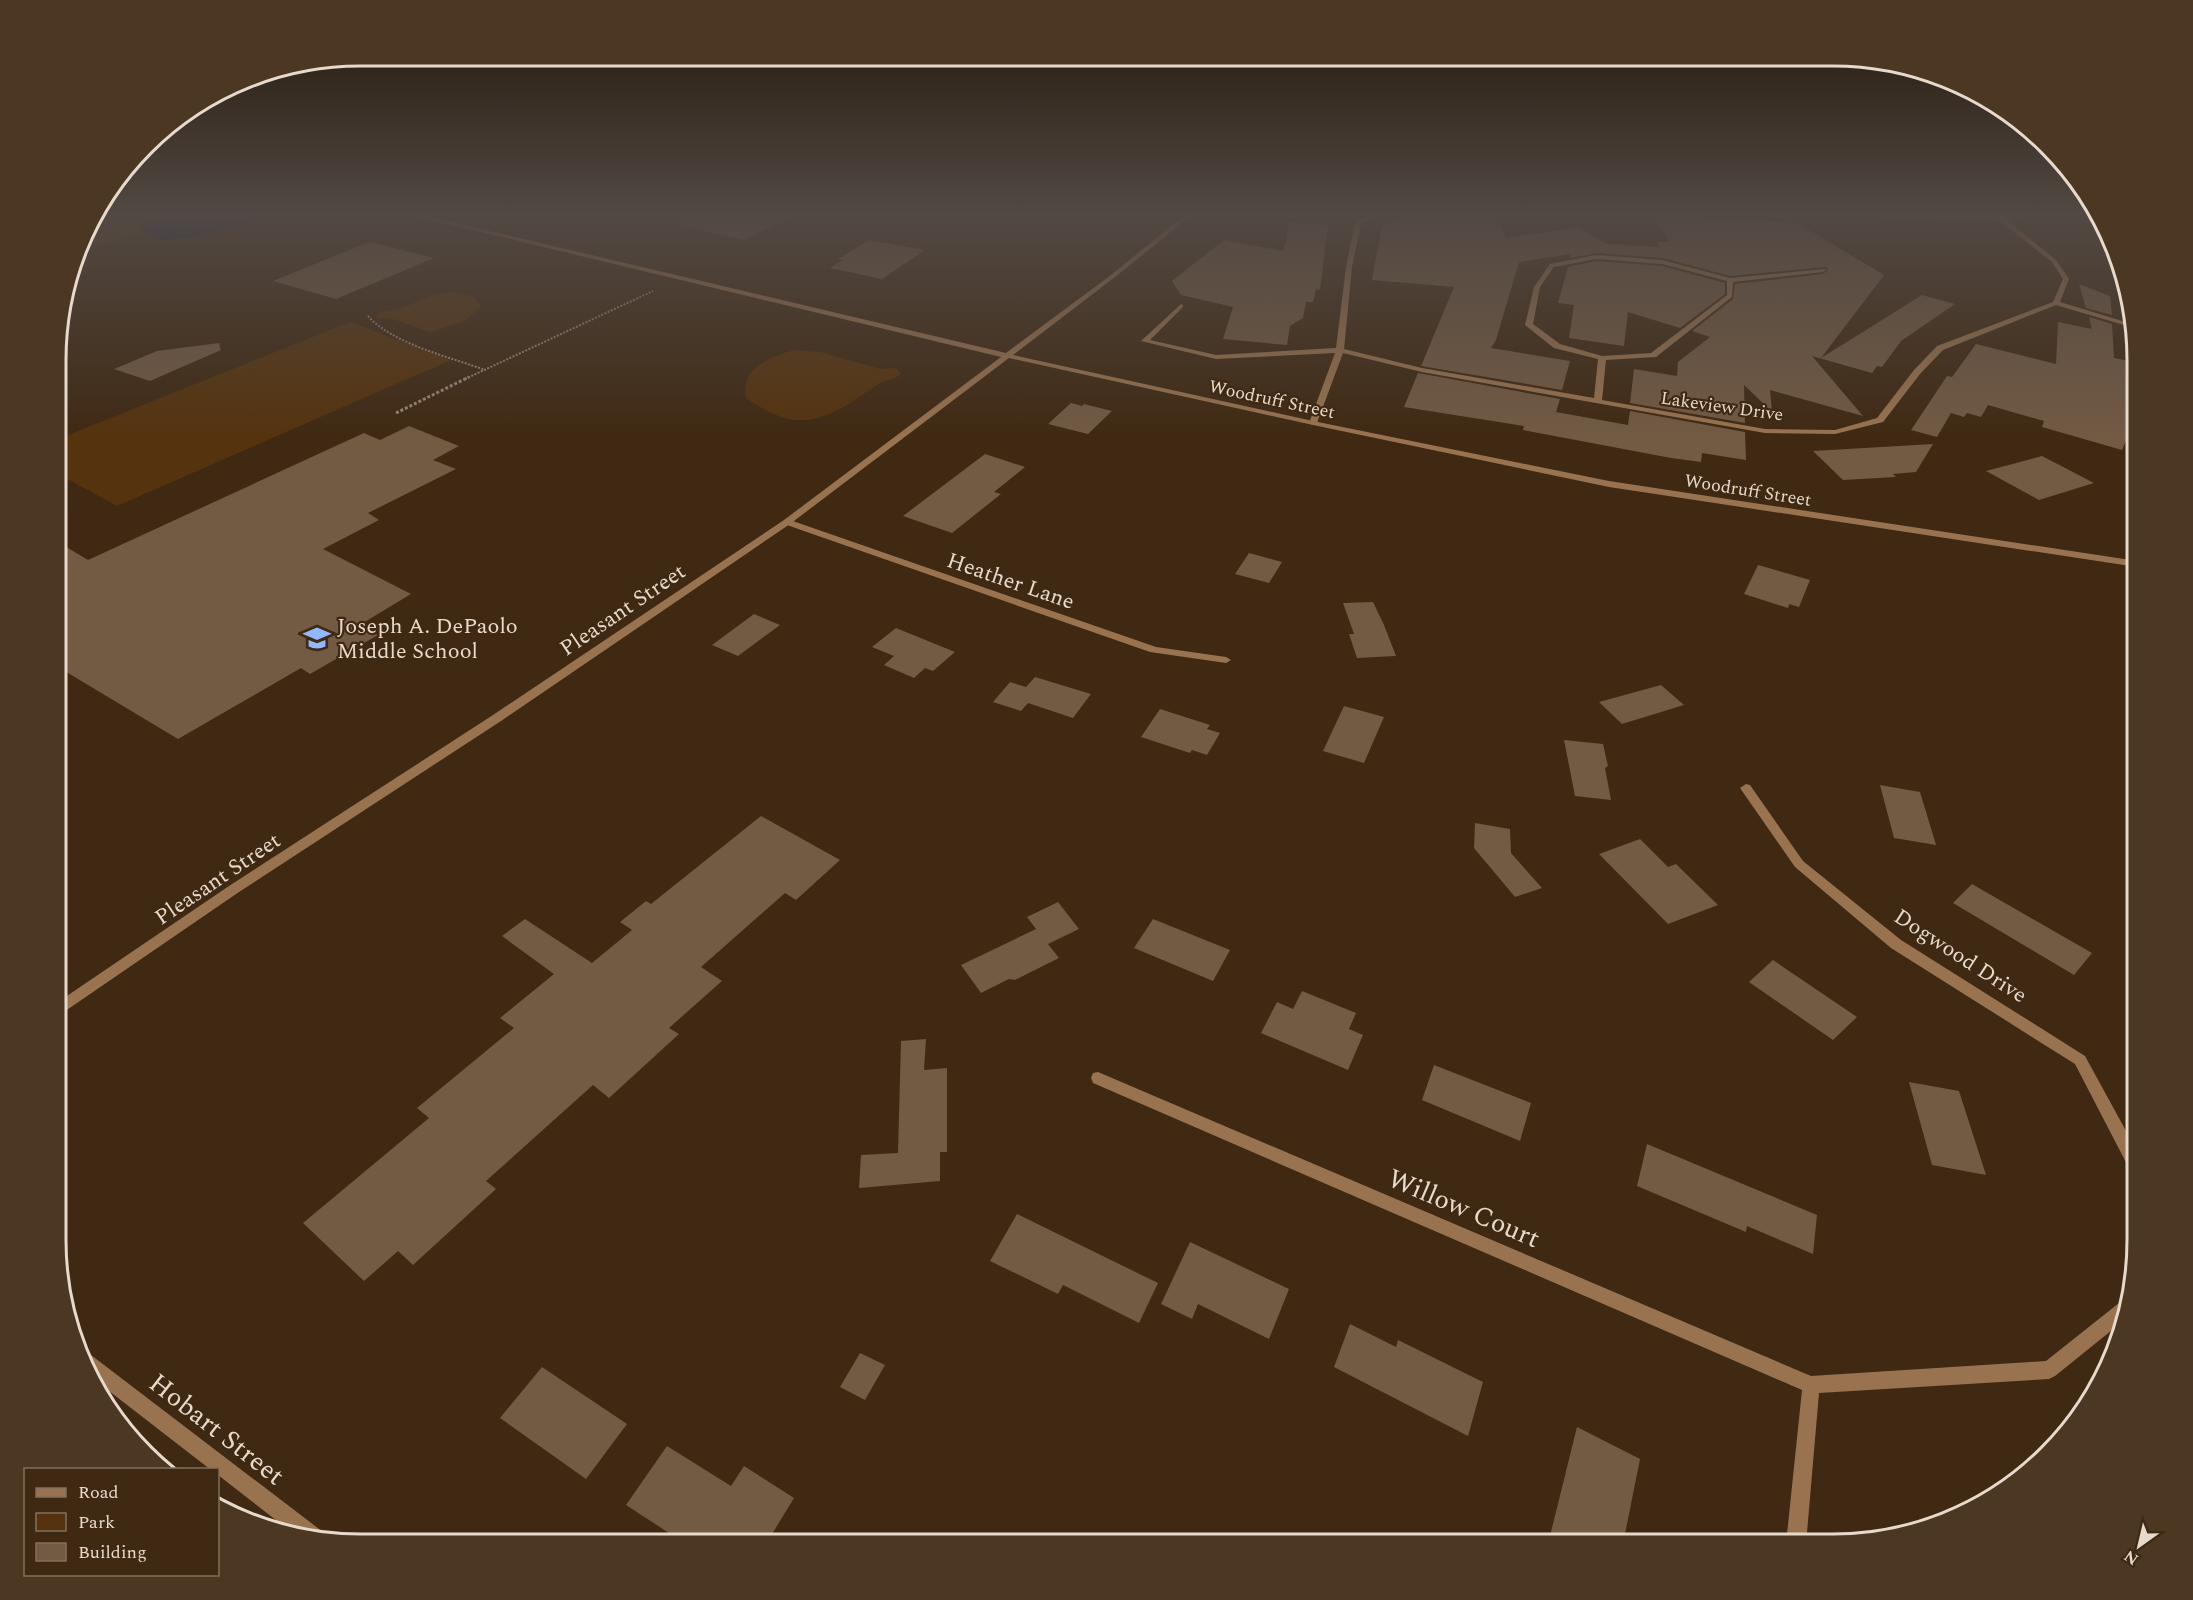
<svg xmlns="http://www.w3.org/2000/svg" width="2193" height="1600" viewBox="0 0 2193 1600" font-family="Spectral,serif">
  <rect width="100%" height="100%" fill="#3f2913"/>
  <g fill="#55330e">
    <polygon points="95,214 197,214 79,252 87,225"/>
    <polygon points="452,292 472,296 480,304 480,308 464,321 430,332 393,319 375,318 380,312 397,310 430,296"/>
    <polygon points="350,322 451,360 117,506 58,474 58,439"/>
    <path d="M794,350L820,352L881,369L896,368L901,374C895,380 885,379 877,385C828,419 801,437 746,398C740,368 770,357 794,350Z"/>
  </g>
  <polygon fill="#021645" points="162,214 280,214 194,237 160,240 144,232 141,226"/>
  <g fill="#725a43">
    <polygon points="681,214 795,214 745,240 680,225"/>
    <polygon points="1412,214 1494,214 1506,238 1578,227 1607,244 1659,247 1657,242 1670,242 1652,215 1797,223 1884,275 1821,358 1922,295 1955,304 1901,341 1882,367 1877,366 1872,373 1812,356 1863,416 1770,390 1772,412 1744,385 1745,423 1630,403 1634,369 1677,376 1678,362 1710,337 1692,331 1733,299 1735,284 1823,274 1828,270 1827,267 1730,276 1663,258 1596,253 1570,258 1571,254 1519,262 1496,340 1491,348 1570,361 1562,390 1421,366 1454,287 1372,280 1382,225"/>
    <polygon points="1288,222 1328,225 1320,290 1316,289 1313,302 1306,302 1303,318 1290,326 1287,345 1223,339 1233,307 1181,295 1172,281 1224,240 1283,251 1284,245 1286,245"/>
    <polygon points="869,240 925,250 882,279 830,268 843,260 838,259"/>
    <polygon points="369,242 434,258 336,299 273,281"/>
    <polygon points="1596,261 1662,266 1725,283 1725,294 1680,328 1628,312 1624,346 1569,338 1574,305 1558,303 1568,267"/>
    <polygon points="2079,284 2110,296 2112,315 2086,308"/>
    <polygon points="2089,317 2112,324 2114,358 2130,361 2135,420 2122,450 2042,427 2044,421 1988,405 1981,417 1967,413 1964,417 1951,413 1937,437 1911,430 1947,376 1952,377 1976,344 2056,364 2058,322 2092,329"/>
    <polygon points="219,343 221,350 150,381 114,369 157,351"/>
    <polygon points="1418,373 1560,399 1556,412 1628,425 1630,411 1745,432 1746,460 1702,453 1701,462 1671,458 1523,430 1524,426 1404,407"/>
    <polygon points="1071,403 1082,406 1084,404 1112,411 1088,434 1048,424"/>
    <polygon points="409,426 459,446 433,460 456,469 368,513 379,520 323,549 411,594 358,626 378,635 310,674 301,668 178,739 58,667 58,542 88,560 364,433 380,440"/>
    <polygon points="1933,444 1916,472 1893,474 1896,477 1843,480 1813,451"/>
    <polygon points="985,454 1025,467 994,492 1001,494 952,533 903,516"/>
    <polygon points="2042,456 2094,483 2039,500 1986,471"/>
    <polygon points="1249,553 1282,562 1269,583 1235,574"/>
    <polygon points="1758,565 1810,580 1799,607 1789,604 1788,608 1744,594"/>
    <polygon points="1373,602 1384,625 1396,656 1357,658 1349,634 1354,634 1343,603"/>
    <polygon points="754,614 780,625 738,656 712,645"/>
    <polygon points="896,628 955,652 933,671 925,668 914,678 884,665 894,656 872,647"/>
    <polygon points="1035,677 1091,694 1073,718 1028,703 1021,711 993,702 1010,682 1026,687"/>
    <polygon points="1661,685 1684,705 1622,724 1599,702"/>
    <polygon points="1344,706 1384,717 1364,763 1323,751"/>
    <polygon points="1160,709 1210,725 1207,729 1220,733 1207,755 1192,750 1190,753 1141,737"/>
    <polygon points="1564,740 1603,744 1608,766 1605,768 1611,800 1575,796"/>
    <polygon points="1880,785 1920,792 1936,845 1894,838"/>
    <polygon points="761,816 840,860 796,900 785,893 701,967 722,981 669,1028 679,1034 609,1098 593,1085 486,1181 496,1189 413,1265 398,1251 364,1281 303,1223 429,1118 417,1108 514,1028 500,1018 554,974 502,936 525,919 592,963 632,930 620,922 646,901 651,904"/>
    <polygon points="1475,823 1510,829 1511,853 1542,888 1515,897 1474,848"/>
    <polygon points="1640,839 1668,867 1676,864 1718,905 1668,924 1599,854"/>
    <polygon points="1972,884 2092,953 2074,975 1953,903"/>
    <polygon points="1058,902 1079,929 1048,944 1059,958 1015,980 1009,979 981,993 961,965 1036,929 1027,917"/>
    <polygon points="1153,919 1230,950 1213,981 1134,948"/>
    <polygon points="1773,960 1857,1017 1833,1040 1749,982"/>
    <polygon points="1302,991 1356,1013 1349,1029 1363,1035 1348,1070 1261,1033 1277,1002 1293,1009"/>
    <polygon points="926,1039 924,1070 947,1068 947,1152 940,1152 940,1181 859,1188 861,1155 898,1153 901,1041"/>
    <polygon points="1434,1065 1531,1103 1520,1141 1422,1100"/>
    <polygon points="1909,1082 1959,1091 1986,1175 1932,1165"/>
    <polygon points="1647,1144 1817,1215 1813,1254 1747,1226 1746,1232 1637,1186"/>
    <polygon points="1017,1214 1158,1283 1139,1323 1063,1285 1058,1294 990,1261"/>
    <polygon points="1190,1242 1289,1289 1269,1339 1198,1304 1192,1319 1161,1304"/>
    <polygon points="1350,1324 1396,1347 1398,1340 1483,1382 1468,1436 1334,1367"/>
    <polygon points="860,1353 885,1365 865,1400 840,1387"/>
    <polygon points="542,1367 627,1424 586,1479 500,1418"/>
    <polygon points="1577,1427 1640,1459 1623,1544 1548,1544"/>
    <polygon points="667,1446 731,1486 744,1466 794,1498 766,1544 686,1544 626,1505"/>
  </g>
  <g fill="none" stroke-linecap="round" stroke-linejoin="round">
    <g stroke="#998776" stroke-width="2" stroke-dasharray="2 1.5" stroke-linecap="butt">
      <path d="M368,316C393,344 450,357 485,370"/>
      <polyline points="465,379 653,291"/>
    </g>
    <polyline stroke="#998776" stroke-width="3" stroke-dasharray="3 2" stroke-linecap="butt" points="396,413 469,377"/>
    <g fill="#997350" fill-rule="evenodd">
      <path d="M1370,214H1379L1361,224L1352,267L1344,349L1422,368L1594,398L1598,359L1554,348L1525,325L1534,287L1550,264L1596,255L1662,260L1730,278L1825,269L1826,270L1823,272L1733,282L1732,297L1656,357L1606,360L1602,400L1765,429L1835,430L1877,418L1914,370L1937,346L2053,302L2063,279L2052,262L2000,221L1818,214L2002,217L2039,214L2007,220L2056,260L2069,279L2060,302L2132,324L2134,328L2056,305L1943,350L1920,374L1883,422L1835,434L1765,433L1422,372L1343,353L1317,423L1313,425L1309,423L1335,353L1216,359L1141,341L1181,304L1183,305V307L1150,340L1216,355L1336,348L1346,267L1355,223ZM1596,259L1662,264L1727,281V295L1651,353L1602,356L1560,344L1533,324L1540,287L1554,267Z"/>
      <polygon points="787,519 1156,647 1226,657 1231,660 1226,663 1150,652 784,524 782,522"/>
      <polygon points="1746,784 1750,785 1803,861 1901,940 2085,1056 2137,1151 2137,1174 2131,1172 2075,1064 1891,948 1795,867 1740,788"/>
      <polygon points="1098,1072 1811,1376 2046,1361 2119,1303 2125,1300 2127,1301 2122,1322 2055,1376 2049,1379 1819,1393 1806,1544 1786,1544 1802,1390 1093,1083 1091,1078 1093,1073"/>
      <path d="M2137,1237V1260L2134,1271L2130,1270C2126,1261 2127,1248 2131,1239Z"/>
      <polygon points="85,1352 91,1355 323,1532 325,1541 295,1535 218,1475 218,1470 211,1470 91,1377 83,1353"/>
    </g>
    <polygon fill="#997350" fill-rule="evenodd" points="406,214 418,214 1006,353 1111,275 1186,214 1193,214 1115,277 1013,355 1313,421 1609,481 2137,561 2137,567 1609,487 1313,425 1009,358 790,524 501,721 239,892 58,1016 58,1002 229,886 493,715 784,520 1001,357"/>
  </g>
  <linearGradient id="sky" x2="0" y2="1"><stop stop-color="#23170a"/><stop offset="0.49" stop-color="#524944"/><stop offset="1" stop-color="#524944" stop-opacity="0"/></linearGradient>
  <rect width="2193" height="438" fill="url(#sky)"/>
  <defs>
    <symbol id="school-bare" viewBox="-9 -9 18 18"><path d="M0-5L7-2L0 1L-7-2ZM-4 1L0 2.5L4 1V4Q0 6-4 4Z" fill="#91b8fd" stroke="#3f2913" stroke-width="2.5" paint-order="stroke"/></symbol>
  </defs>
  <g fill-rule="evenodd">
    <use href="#school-bare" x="298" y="619" width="38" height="38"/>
  </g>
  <g text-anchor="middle" stroke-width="4.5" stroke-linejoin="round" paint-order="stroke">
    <g font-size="18" fill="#e7d9cc" stroke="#3f2913">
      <text transform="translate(1272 399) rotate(12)" y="6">Woodruff Street</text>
      <text transform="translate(1722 406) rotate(8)" y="6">Lakeview Drive</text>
      <text transform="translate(1748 490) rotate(9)" y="6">Woodruff Street</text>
    </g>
    <g font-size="22" fill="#e7d9cc" stroke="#3f2913">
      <text transform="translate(1011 580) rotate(19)" y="8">Heather Lane</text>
      <text transform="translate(622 609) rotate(-34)" y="8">Pleasant Street</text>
      <text transform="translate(217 878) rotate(-34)" y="8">Pleasant Street</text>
      <text transform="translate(1961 955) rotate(33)" y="8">Dogwood Drive</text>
    </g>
    <g font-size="22" fill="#e7d9cc" stroke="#3f2913" text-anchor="start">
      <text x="337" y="633">Joseph A. DePaolo<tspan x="337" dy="25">Middle School</tspan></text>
    </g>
    <g font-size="27" fill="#e7d9cc" stroke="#3f2913">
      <text transform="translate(1464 1208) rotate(23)" y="9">Willow Court</text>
      <text transform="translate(217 1429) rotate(38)" y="9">Hobart Street</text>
    </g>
  </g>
  <path d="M0 0H2193V1600H0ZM360 66H1833A294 294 0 0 1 2127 360V1240A294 294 0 0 1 1833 1534H360A294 294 0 0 1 66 1240V360A294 294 0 0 1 360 66Z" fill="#4c3722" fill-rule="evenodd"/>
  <path fill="none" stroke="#e7d9cc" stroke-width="3" d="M360 66H1833A294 294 0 0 1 2127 360V1240A294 294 0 0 1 1833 1534H360A294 294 0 0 1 66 1240V360A294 294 0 0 1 360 66Z"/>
  <rect x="24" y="1468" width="195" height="108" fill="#3f2913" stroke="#826f5d" stroke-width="1.5"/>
  <rect x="36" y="1488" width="30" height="9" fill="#997350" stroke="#826f5d" stroke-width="1.5"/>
  <text x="78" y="1498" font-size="18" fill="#e7d9cc">Road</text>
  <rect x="36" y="1513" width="30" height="18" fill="#55330e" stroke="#826f5d" stroke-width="1.5"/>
  <text x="78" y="1528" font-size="18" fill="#e7d9cc">Park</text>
  <rect x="36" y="1543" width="30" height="18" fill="#725a43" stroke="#826f5d" stroke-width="1.5"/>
  <text x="78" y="1558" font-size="18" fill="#e7d9cc">Building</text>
  <g transform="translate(2139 1546) rotate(214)" stroke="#3f2913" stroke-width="4.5" paint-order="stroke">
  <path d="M0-4.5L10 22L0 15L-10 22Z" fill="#e7d9cc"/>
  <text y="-9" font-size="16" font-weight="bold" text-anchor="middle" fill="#e7d9cc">N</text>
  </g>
</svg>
